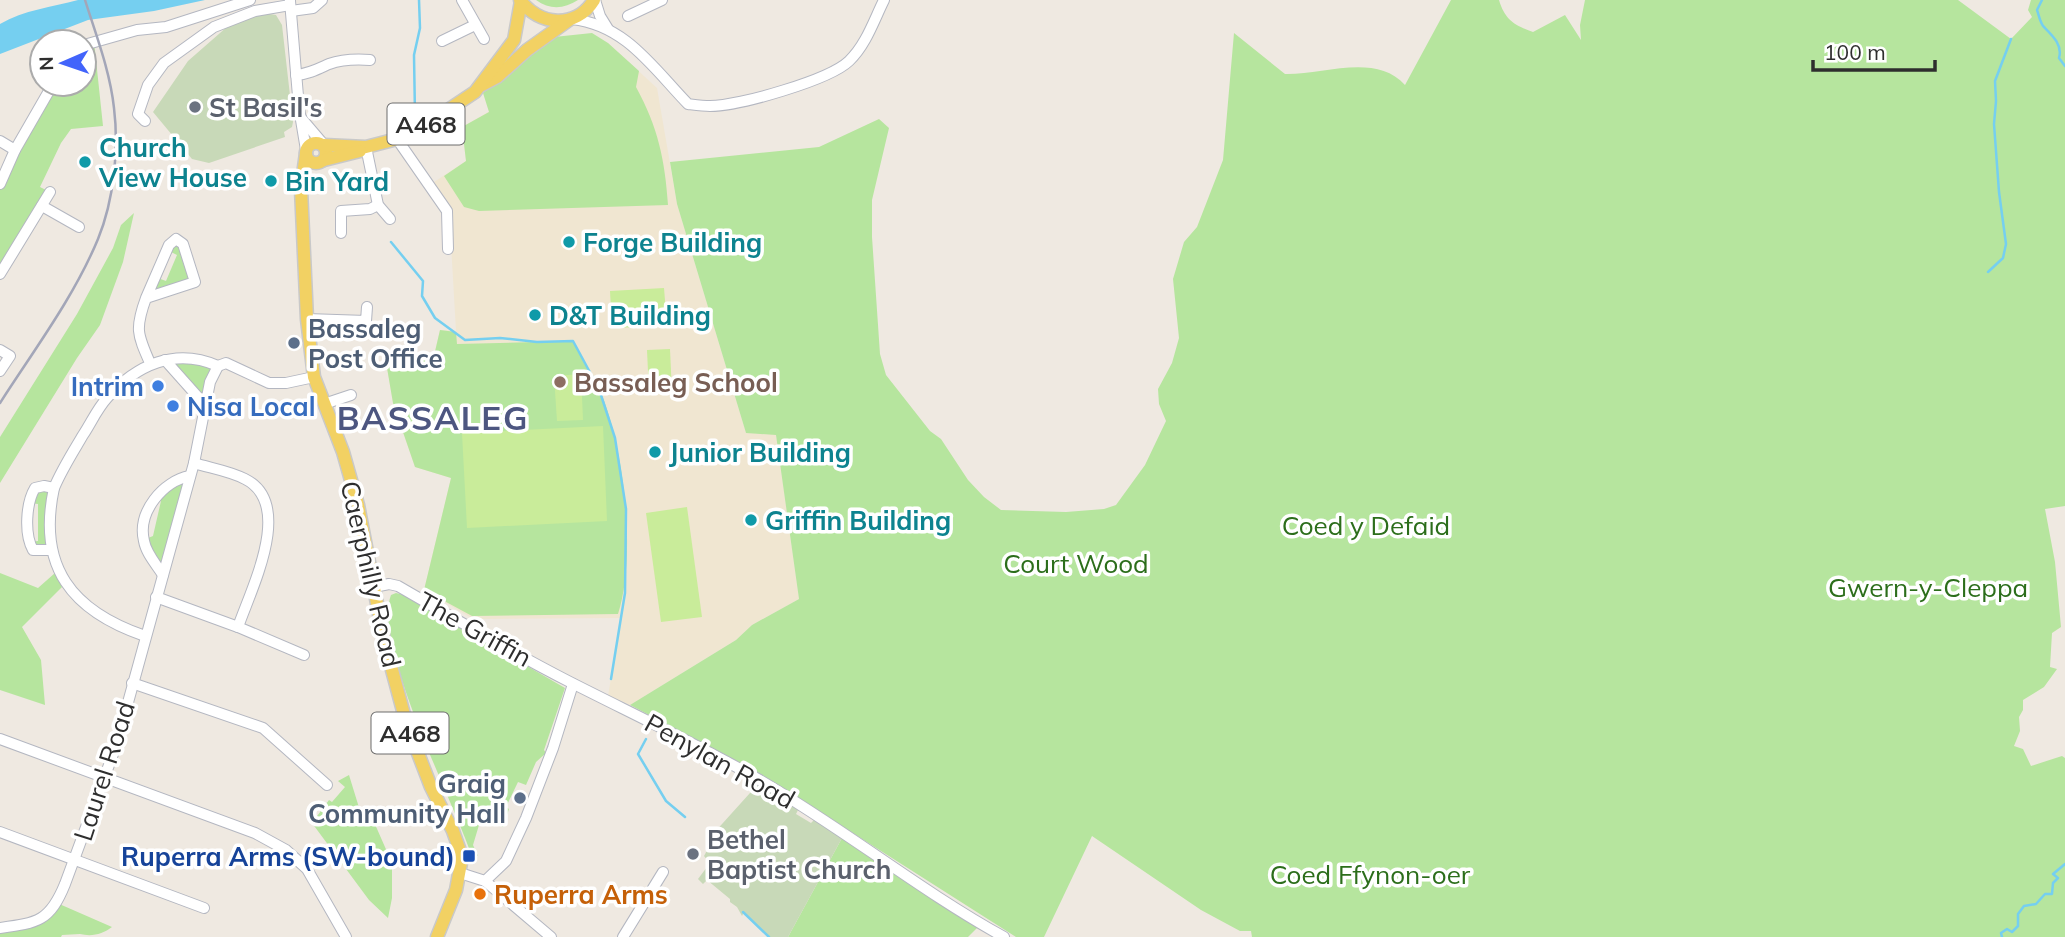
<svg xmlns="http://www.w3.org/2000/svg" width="2065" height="937" viewBox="0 0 2065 937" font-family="Mulish,sans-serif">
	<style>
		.education { fill: #f0e6d1 }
		.green { fill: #b6e59e }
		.cemetery { fill: #c8d9b8 }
		.pitch { fill: #c9ec9a }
		.water { fill: #75cff0 }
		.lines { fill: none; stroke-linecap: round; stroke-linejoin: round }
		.stream { stroke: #75cff0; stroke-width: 2.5 }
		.minor-casing { stroke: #b4b7c1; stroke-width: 12 }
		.major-casing { stroke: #c9c9c9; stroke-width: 15 }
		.minor { stroke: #fff; stroke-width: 10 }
		.major { stroke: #f2d163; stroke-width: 12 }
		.rail { stroke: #a3a6b8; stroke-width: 2.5 }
		.worship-dot { fill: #6b7280; stroke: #fff; stroke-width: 2.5 }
		.culture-dot { fill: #0f9aa8; stroke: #fff; stroke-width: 2.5 }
		.service-dot { fill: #5c6f8a; stroke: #fff; stroke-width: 2.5 }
		.education-dot { fill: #8d6e63; stroke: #fff; stroke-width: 2.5 }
		.shop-dot { fill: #3f7fe0; stroke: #fff; stroke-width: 2.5 }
		.transit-dot { fill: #1a4fb4; stroke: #fff; stroke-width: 2.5 }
		.food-dot { fill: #e8710a; stroke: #fff; stroke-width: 2.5 }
		.labels { text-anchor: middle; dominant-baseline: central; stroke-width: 7; stroke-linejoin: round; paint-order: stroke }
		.shield { fill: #fff; stroke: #6d6d6d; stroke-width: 2 }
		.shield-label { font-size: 24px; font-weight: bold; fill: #2e2e2e }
		.worship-label { font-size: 26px; font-weight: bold; fill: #5b616d; stroke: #fff; text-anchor: start }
		.culture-label { font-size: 26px; font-weight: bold; fill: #0d838f; stroke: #fff; text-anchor: start }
		.service-label { font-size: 26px; font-weight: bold; fill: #4e5e75; stroke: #fff; text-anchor: start }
		.education-label { font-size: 26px; font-weight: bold; fill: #785e54; stroke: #fff; text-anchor: start }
		.shop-label { font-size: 26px; font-weight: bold; fill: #366cbe; stroke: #fff; text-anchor: end }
		.park-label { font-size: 26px; fill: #2c6e1b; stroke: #fff }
		.street-label { font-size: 26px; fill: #2e2e2e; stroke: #fff }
		.transit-label { font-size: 26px; font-weight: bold; fill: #164399; stroke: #fff; text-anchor: end }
		.food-label { font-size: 26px; font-weight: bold; fill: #c56008; stroke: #fff; text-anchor: start }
		.district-label { font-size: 33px; font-weight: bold; letter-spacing: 2px; fill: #4d5680; stroke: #fff }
	</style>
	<rect width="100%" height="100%" fill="#efe9e1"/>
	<polygon class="education" points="608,43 657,88 677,204 746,433 776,434 799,599 752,625 736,640 630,705 608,696 621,618 473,619 424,590 451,478 415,467 393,403 386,362 387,359 392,356 433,360 440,330 456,331 449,209 431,184 466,161 462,127"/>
	<g class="green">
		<path d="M536,0H578C564,9 550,10 536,0Z"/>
		<path d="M1451,0H1499C1505,20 1514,25 1533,32L1565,15L1581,40L1580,25L1585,0H1958L2011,39L2032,17L2028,10L2031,0H2065V506L2045,509L2055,562L2061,627L2052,633L2050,667L2057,669L2044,687L2023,700V710L2019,717L2020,731L2014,746L2023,749L2031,766L2062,756L2065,758V937H1252L1251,931H1240L1201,910L1092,836L1044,937H1016L752,769L630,705L736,640L752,625L799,599L776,435L746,433L677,204L670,162L819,147L879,119L889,128L872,200V237L880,354L886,375L930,431L941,439L968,480L984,497L1001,510L1066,512L1104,509L1116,505L1145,465L1166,421L1159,404L1158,389L1172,363L1179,338L1173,279L1184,242L1197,227L1223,160L1234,33L1285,74C1322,75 1376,52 1405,85Z"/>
		<path d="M592,33L608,43L639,71L636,87C658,127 665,160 668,205L479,211L464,207L444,176L466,161L462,127L489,112L483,93L521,61L554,37Z"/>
		<polygon points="94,41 103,126 71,129 61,143 40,187 50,192 0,274 0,184 53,84 84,84 84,45"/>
		<polygon points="134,213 123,262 100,325 77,358 0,483 0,437 77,314 113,248 121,225"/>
		<polygon points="176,239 195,282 146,298 155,277 166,281 177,255 167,250"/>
		<path d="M440,330L456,332L457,344L573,341C581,356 591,372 599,388C624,445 637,555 618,614L472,616L424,590L451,478L415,467L393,403L386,362L387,359L392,356L433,360Z"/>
		<polygon points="165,360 218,366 206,406"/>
		<polygon points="190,476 163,575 143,540 153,536 161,501 152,502"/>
		<polygon points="35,488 54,488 52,550 42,552 28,542 38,541 38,504 29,503"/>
		<polygon points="0,573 38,588 55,573 62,587 22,627 41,660 45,705 0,690"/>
		<path d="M396,593L404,595L565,688L544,750L546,753L536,762L526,785L518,782L506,807L509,809L503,827L497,824L491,814L479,825L473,845L478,856L470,851C452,799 372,642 391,595Z"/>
		<polygon points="349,775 361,814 367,821 374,822 392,863 392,898 388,918 369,900 312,823 329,800 332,802 345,787 338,781"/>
		<polygon points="842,838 978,927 968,937 788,937"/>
		<path d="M57,903L112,927C103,934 92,937 80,934L62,935L61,937H0V928L25,925Z"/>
	</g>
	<g class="cemetery">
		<polygon points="263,13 276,15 282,25 293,122 292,127 284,132 285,137 209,163 192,159 153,112 188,61 228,26"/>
		<polygon points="759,783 799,808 796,814 811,823 815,819 842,838 788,937 769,937 744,912 742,916 737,907 730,902 730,899 707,880 703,884 698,879 710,863 704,856 711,843 713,834"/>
	</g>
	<g class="pitch">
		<polygon points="664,288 667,326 612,328 610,291"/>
		<polygon points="670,349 672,393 649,393 647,350"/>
		<polygon points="581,374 583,420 557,421 554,376"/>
		<polygon points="603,426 607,521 467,528 462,433"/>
		<polygon points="687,507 702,617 661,622 646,513"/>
	</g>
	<path class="water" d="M78,0H205L154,11L88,20L0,54V24C24,10 52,7 78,0Z"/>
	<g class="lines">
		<g class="stream">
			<path d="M2042,0L2037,10C2039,15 2040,23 2044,27C2052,35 2063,45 2059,58L2065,66"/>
			<polyline points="415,116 414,55 420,28 419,0"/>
			<polyline points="391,242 423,281 422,296 435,318 465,340 500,338 537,342 573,341 599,389 615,438 626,509 625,593 611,679"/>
			<polyline points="1988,272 2003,258 2006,244 1999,192 1994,124 1996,101 1995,81 2011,39"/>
			<polyline points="646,739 638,754 666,801 685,817"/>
			<polyline points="743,912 769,937"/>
			<polyline points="2002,937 2001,933 2007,929 2012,932 2018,926 2018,914 2024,906 2036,904 2045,894 2052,894 2053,883 2058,878 2053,874 2065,864"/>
		</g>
		<defs>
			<g id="minor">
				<polyline points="462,0 484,39"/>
				<polyline points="595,0 600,16 608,29"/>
				<polyline points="290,1 299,108 306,150"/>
				<polyline points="291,11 313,8 322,0"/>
				<polyline points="628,16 662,0"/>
				<path d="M572,19C626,25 653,68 688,104C696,105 703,106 710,106C739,106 829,80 849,61C866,45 874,20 884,0"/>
				<polyline points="442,41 475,25"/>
				<polyline points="84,45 137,30 166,27 250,0"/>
				<path d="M296,75C309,74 318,69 329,64C343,59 356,59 370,60"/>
				<polyline points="301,118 324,145"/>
				<polyline points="145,121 138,114 148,85 164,63 214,27 255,11 290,5"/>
				<polyline points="397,139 447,211 448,249"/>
				<polyline points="0,141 15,150"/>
				<polyline points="366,147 378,205 390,219"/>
				<polyline points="0,184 15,150 53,84"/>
				<polyline points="42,206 79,227"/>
				<polyline points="341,233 341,211 370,209 378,205"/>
				<polyline points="0,274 50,192"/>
				<path d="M146,298L169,245L176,239L183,244L195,282L146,298C135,328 137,334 150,363"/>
				<polyline points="307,319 366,321 367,307"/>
				<polyline points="0,350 10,356 0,371"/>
				<polyline points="165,360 206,406"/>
				<polyline points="218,366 226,363 269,383 286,383 314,377"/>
				<polyline points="324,404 351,395"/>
				<path d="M194,463C210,468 230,471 245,479C295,504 251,589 238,627"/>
				<path d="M52,550H33C24,534 26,503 35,488L44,486L54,488"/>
				<path d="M163,575C156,564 146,553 144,541C137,512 163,481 190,476"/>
				<path d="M374,587L389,584L398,586C455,619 511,652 570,682C633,714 697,744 758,779C843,828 919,890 1004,937"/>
				<polyline points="156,597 238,627 304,655"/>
				<path d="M145,636C72,611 37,567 54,488C62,469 73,452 83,435C91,423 97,409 107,398C136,365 175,347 218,366"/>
				<polyline points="132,683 263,728 327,785"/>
				<polyline points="0,739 255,833 286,850 307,869 346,937"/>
				<polyline points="0,832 204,908"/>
				<polyline points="460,873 485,881 551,937"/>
				<polyline points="485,881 506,861 526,818 553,748 573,684"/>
				<path d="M0,928C38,923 50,921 65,884L116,746L194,463L210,382L218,366"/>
				<polyline points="623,937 663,872"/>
			</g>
			<g id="major">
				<path d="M520,0C539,26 576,29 594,0"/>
				<polyline points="482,85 497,77 527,50 569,20"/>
				<circle cx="316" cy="153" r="10"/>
				<polyline points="324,145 366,147 397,139 439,116 475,92 514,40 521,1"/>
				<polyline points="306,153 301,189 307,319 314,377 343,452 358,505 384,640 406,722 431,787 453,831 460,851 461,863 456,890 437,937"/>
				<polyline points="324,160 360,151"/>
			</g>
		</defs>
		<use href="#minor" class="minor-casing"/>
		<use href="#major" class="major-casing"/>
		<use href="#minor" class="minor"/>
		<use href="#major" class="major"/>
		<path class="rail" d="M0,403C34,350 74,297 98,239C114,200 119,149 114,108C110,71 96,35 85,0"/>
	</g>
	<g class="worship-dot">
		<circle cx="195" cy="107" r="7"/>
		<circle cx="693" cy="854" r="7"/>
	</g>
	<g class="culture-dot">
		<circle cx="85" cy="162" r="7"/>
		<circle cx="271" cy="181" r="7"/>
		<circle cx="569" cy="242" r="7"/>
		<circle cx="535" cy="315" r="7"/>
		<circle cx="655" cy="452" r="7"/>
		<circle cx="751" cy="520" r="7"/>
	</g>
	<g class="service-dot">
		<circle cx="294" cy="343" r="7"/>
		<circle cx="520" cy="798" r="7"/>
	</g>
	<circle class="education-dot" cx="560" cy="382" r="7"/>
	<g class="shop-dot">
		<circle cx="158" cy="386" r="7"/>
		<circle cx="173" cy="406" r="7"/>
	</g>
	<rect class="transit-dot" x="462" y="849" width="14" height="14" rx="3.5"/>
	<circle class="food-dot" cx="480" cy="894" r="7"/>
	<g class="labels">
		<g class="shield">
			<rect x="387.5" y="103.5" width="77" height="41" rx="5"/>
			<rect x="371.5" y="712.5" width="77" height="41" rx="5"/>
		</g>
		<g class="shield-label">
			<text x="426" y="124">A468</text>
			<text x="410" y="733">A468</text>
		</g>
		<g class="worship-label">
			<text x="209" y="107">St Basil's</text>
			<text x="707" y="839">Bethel<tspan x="707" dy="30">Baptist Church</tspan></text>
		</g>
		<g class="culture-label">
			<text x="99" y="147">Church<tspan x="99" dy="30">View House</tspan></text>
			<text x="285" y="181">Bin Yard</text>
			<text x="583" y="242">Forge Building</text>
			<text x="549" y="315">D&amp;T Building</text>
			<text x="669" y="452">Junior Building</text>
			<text x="765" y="520">Griffin Building</text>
		</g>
		<g class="service-label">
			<text x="308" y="328">Bassaleg<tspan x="308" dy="30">Post Office</tspan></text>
			<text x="506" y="783" text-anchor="end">Graig<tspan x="506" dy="30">Community Hall</tspan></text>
		</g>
		<g class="education-label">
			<text x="574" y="382">Bassaleg School</text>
		</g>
		<g class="shop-label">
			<text x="144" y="386">Intrim</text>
			<text x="187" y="406" text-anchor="start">Nisa Local</text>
		</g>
		<g class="park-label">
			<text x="1366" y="525">Coed y Defaid</text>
			<text x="1076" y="563">Court Wood</text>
			<text x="1928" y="587">Gwern-y-Cleppa</text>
			<text x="1370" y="874">Coed Ffynon-oer</text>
		</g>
		<g class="street-label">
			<text transform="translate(371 574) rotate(77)">Caerphilly Road</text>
			<text transform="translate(475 629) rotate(29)">The Griffin</text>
			<text transform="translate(720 761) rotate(29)">Penylan Road</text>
			<text transform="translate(104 771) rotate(-72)">Laurel Road</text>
		</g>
		<g class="transit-label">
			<text x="455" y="856">Ruperra Arms (SW-bound)</text>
		</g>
		<g class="food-label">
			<text x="494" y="894">Ruperra Arms</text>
		</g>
		<g class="district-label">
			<text x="433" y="417">BASSALEG</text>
		</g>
	</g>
	<g transform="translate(63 63) rotate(268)"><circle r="33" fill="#ffffff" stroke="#ababab" stroke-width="2"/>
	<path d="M0-5L12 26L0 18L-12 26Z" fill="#4264fb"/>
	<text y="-10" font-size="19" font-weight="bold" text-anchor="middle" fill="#2e2e2e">N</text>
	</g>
	<path d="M1813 60v10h122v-10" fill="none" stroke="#2e2e2e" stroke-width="3.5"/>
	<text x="1824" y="60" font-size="21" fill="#2e2e2e" stroke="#ffffff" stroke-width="5" paint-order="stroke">100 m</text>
</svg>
